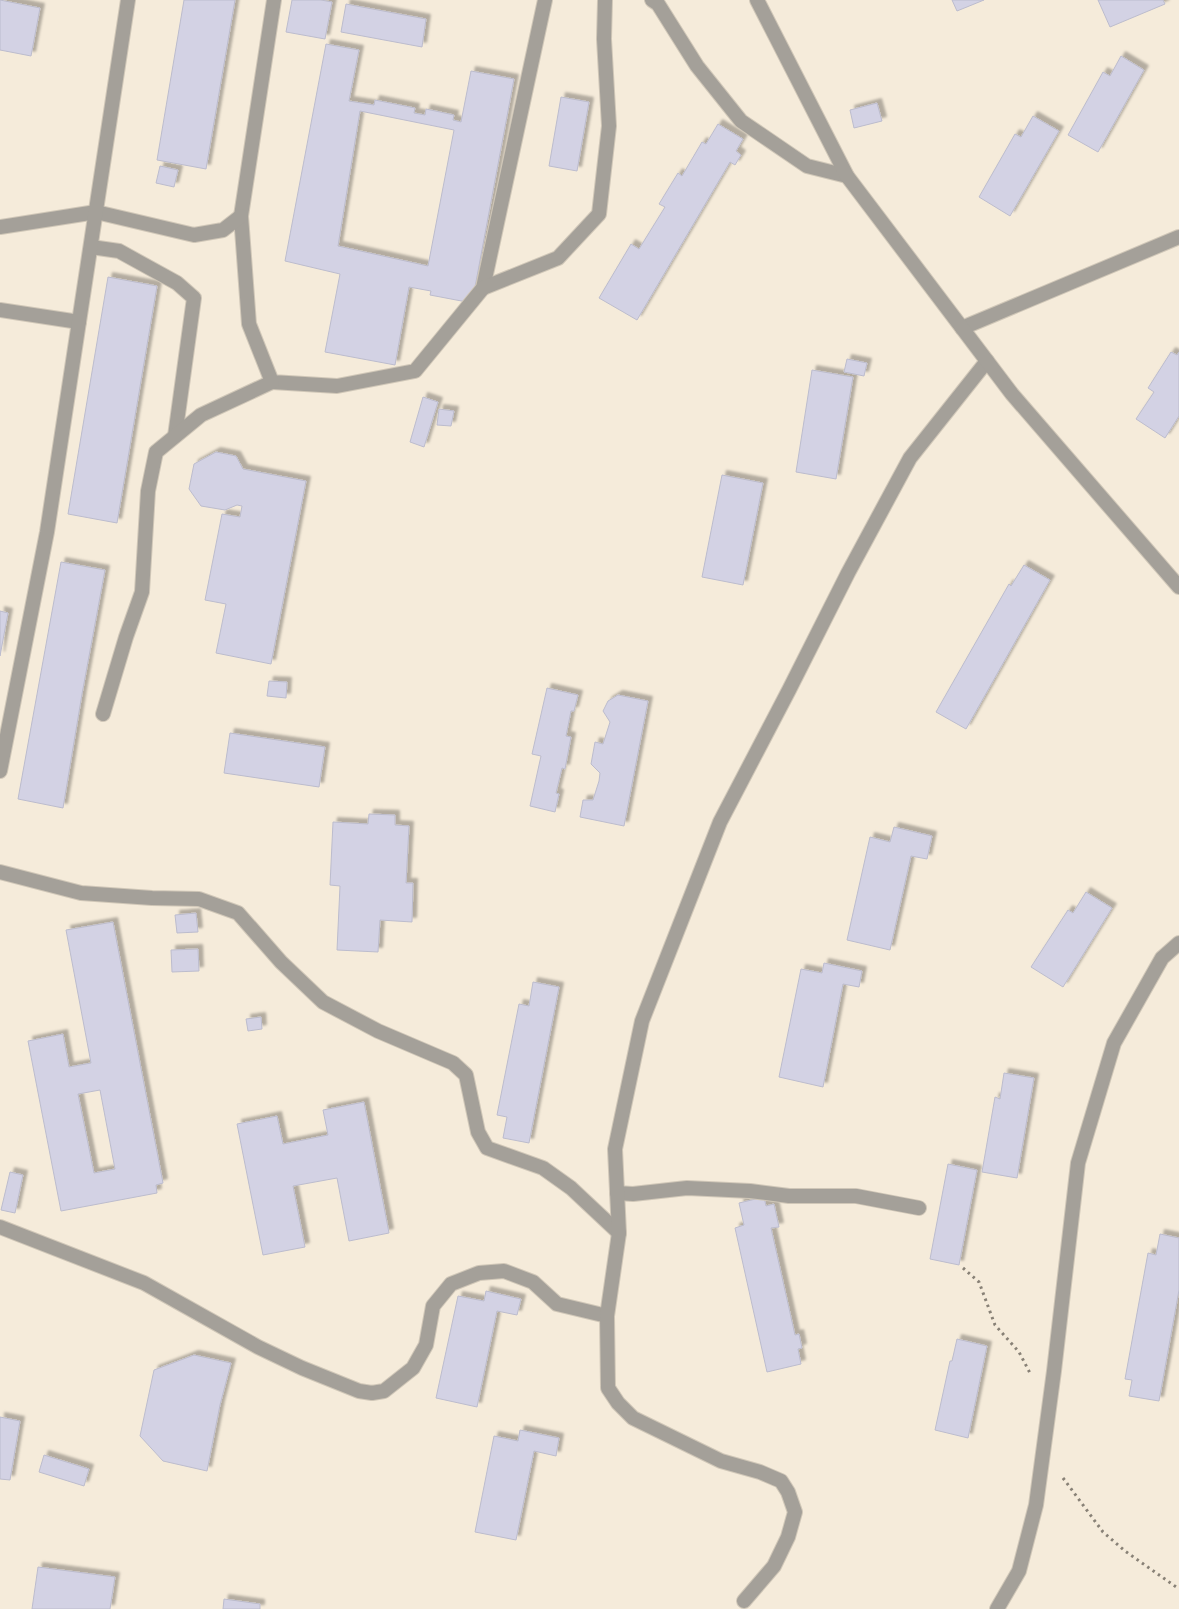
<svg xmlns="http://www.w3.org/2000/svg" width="1179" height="1609" viewBox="0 0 1179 1609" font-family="'Public Sans',sans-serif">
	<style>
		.building { fill: #d3d2e4; stroke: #bcbccd; fill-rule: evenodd; filter: url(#shadow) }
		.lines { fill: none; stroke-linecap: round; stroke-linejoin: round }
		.minor-casing { stroke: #d0c7b8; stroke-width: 16 }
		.tertiary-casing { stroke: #d0c7b8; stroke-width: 16 }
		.path { stroke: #888176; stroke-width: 3; stroke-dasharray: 2.5 4; stroke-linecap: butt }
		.minor { stroke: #a4a099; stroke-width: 14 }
		.tertiary { stroke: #a4a099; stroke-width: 14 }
	</style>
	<defs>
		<filter id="shadow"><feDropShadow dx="4.5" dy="-4.5" stdDeviation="1" flood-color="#0004"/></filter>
	</defs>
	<rect width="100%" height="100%" fill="#f5ebda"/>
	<g class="building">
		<polygon points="0,0 40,8 31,56 0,50"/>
		<polygon points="184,0 235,0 206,169 157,160"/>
		<polygon points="292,0 321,0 332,2 325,39 286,32"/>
		<polygon points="952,0 984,0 957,11"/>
		<polygon points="1098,0 1163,0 1165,4 1110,27"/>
		<polygon points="346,4 426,19 422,47 341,32"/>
		<path d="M326,44L359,50L349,101L374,105L375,100L415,108L414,113L425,115L426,109L454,115L453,120L461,122L471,71L514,79L472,303L430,295L431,291L409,287L395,365L325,352L340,274L285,261ZM360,111L454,130L428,266L338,246Z"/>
		<polygon points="1121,56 1144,70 1098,152 1068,135 1103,72 1110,76"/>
		<polygon points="561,97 589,102 577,171 549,166"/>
		<polygon points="877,103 882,121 854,128 850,110"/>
		<polygon points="1033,116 1059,131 1010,216 979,197 1015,134 1021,137"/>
		<polygon points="718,124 743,139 736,151 741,155 735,165 730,162 637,320 599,298 631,244 639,249 665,207 659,204 678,173 682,176 702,142 706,144"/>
		<polygon points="160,166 178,170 174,187 156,183"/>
		<polygon points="108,277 157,286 117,523 68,514"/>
		<polygon points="1171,352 1177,355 1179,352 1179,416 1165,438 1136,419 1154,392 1148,388"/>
		<polygon points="847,359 867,363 864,376 844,372"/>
		<polygon points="812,370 853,377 836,479 796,472"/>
		<polygon points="423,397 438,402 424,447 410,442"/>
		<polygon points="439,409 454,411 451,426 437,425"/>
		<polygon points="216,452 236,456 243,469 306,481 271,664 216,653 226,604 205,600 222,514 240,517 242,506 237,505 225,510 201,506 189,489 194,464"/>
		<polygon points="722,475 763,483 743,585 702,577"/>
		<polygon points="61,562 105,570 82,694 63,808 18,799"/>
		<polygon points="1024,565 1050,580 966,729 936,712 1009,584 1011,586"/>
		<polygon points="0,611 8,613 0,656"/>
		<polygon points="269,681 287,682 286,698 267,696"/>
		<polygon points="547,688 578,695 574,711 571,711 566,736 571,737 565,769 562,768 556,793 559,794 555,812 530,806 541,756 532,754"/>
		<polygon points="618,695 648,701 624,826 580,817 583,800 593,800 599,781 600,773 591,764 595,742 603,744 610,722 603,711 608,701"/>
		<polygon points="230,733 325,747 319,787 224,773"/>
		<polygon points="369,814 395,815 395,825 409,826 406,883 413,883 412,922 380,920 378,952 337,950 340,886 330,885 333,822 368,824"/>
		<polygon points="894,827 932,836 927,859 911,856 890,950 847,940 870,837 890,842"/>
		<polygon points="1086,892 1112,908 1063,987 1031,967 1068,910 1073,913"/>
		<polygon points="196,913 198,932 177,933 175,915"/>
		<path d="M113,922L163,1183L156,1185L157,1193L61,1211L28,1041L63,1034L69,1067L91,1063L66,930ZM100,1090L115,1169L94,1173L78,1094Z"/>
		<polygon points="198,949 199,971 172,972 171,950"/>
		<polygon points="824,963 862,971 859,987 843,984 823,1087 779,1077 801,969 822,973"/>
		<polygon points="533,982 559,987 529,1143 503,1138 507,1117 497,1115 519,1004 529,1006"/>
		<polygon points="261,1017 262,1029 248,1031 246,1019"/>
		<polygon points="1004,1073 1034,1078 1017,1178 982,1172 995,1097 1000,1099"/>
		<polygon points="364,1102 389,1233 349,1241 337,1178 293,1186 305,1247 263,1255 237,1124 277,1116 283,1144 328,1135 323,1110"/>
		<polygon points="948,1164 977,1170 959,1265 930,1259"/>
		<polygon points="10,1172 23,1175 15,1213 1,1210"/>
		<polygon points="764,1197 766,1206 774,1204 779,1227 771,1228 795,1335 799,1334 802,1348 798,1349 801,1364 767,1372 735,1228 744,1225 739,1203"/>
		<polygon points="1160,1234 1179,1238 1179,1290 1159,1401 1129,1396 1132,1380 1125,1379 1148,1253 1156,1255"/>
		<polygon points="486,1291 521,1299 517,1315 497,1311 477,1407 436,1398 458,1296 484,1301"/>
		<polygon points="957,1339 987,1346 968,1438 935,1430 950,1361 952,1361"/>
		<polygon points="194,1355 231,1363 220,1405 207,1471 163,1461 140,1436 154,1370"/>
		<polygon points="0,1417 20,1421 10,1480 0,1479"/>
		<polygon points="520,1430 559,1438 556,1456 534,1451 516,1540 475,1532 494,1436 518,1441"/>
		<polygon points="44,1455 89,1469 84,1486 39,1472"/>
		<polygon points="38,1567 115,1577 110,1609 32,1609"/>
		<polygon points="224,1599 260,1604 260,1609 223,1609"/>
	</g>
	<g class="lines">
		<defs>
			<g id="minor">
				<polyline points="274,0 241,216 249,324 272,382 337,386 415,371 483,288 545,0"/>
				<polyline points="652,0 658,4 697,66 741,121 807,166 847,176"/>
				<polyline points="0,227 96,212 194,235 223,230 241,216"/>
				<polyline points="91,247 119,251 177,283 194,298 175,436"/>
				<polyline points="483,288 558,258 599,214 609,126 604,39 605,0"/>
				<polyline points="0,310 79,322"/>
				<polyline points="962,328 1179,237"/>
				<polyline points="103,714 126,637 142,592 148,491 156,452 201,415 272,382"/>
				<polyline points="0,771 47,532 128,0"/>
				<polyline points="0,872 81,893 152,898 199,899 238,913 281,962 323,1002 378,1031 453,1063 466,1075 478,1132 487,1148 543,1168 571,1188 619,1233"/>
				<polyline points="617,1193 633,1194 687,1188 750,1191 789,1196 856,1196 919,1208"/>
				<polyline points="0,1227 144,1283 258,1347 302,1368 359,1391 372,1393 384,1391 413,1368 426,1345 433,1306 451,1284 479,1273 504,1271 533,1282 557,1304 607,1316"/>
				<polyline points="744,1601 774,1566 788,1537 795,1512 788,1492 781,1481 760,1472 721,1461 633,1418 618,1403 608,1388 607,1316 619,1233 615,1149 642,1021 720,822 789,690 848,573 910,458 987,361"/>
				<polyline points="997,1609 1019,1571 1036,1505 1054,1371 1078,1163 1114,1043 1162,958 1179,943"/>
			</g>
			<polyline id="tertiary" points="757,0 847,176 1012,394 1179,587"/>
		</defs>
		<use href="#minor" class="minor-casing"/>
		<use href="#tertiary" class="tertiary-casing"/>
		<g class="path">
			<polyline points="963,1268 979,1282 995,1325 1019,1352 1031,1375"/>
			<polyline points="1063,1478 1103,1532 1125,1551 1179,1589"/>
		</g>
		<use href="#minor" class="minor"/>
		<use href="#tertiary" class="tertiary"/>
	</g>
</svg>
